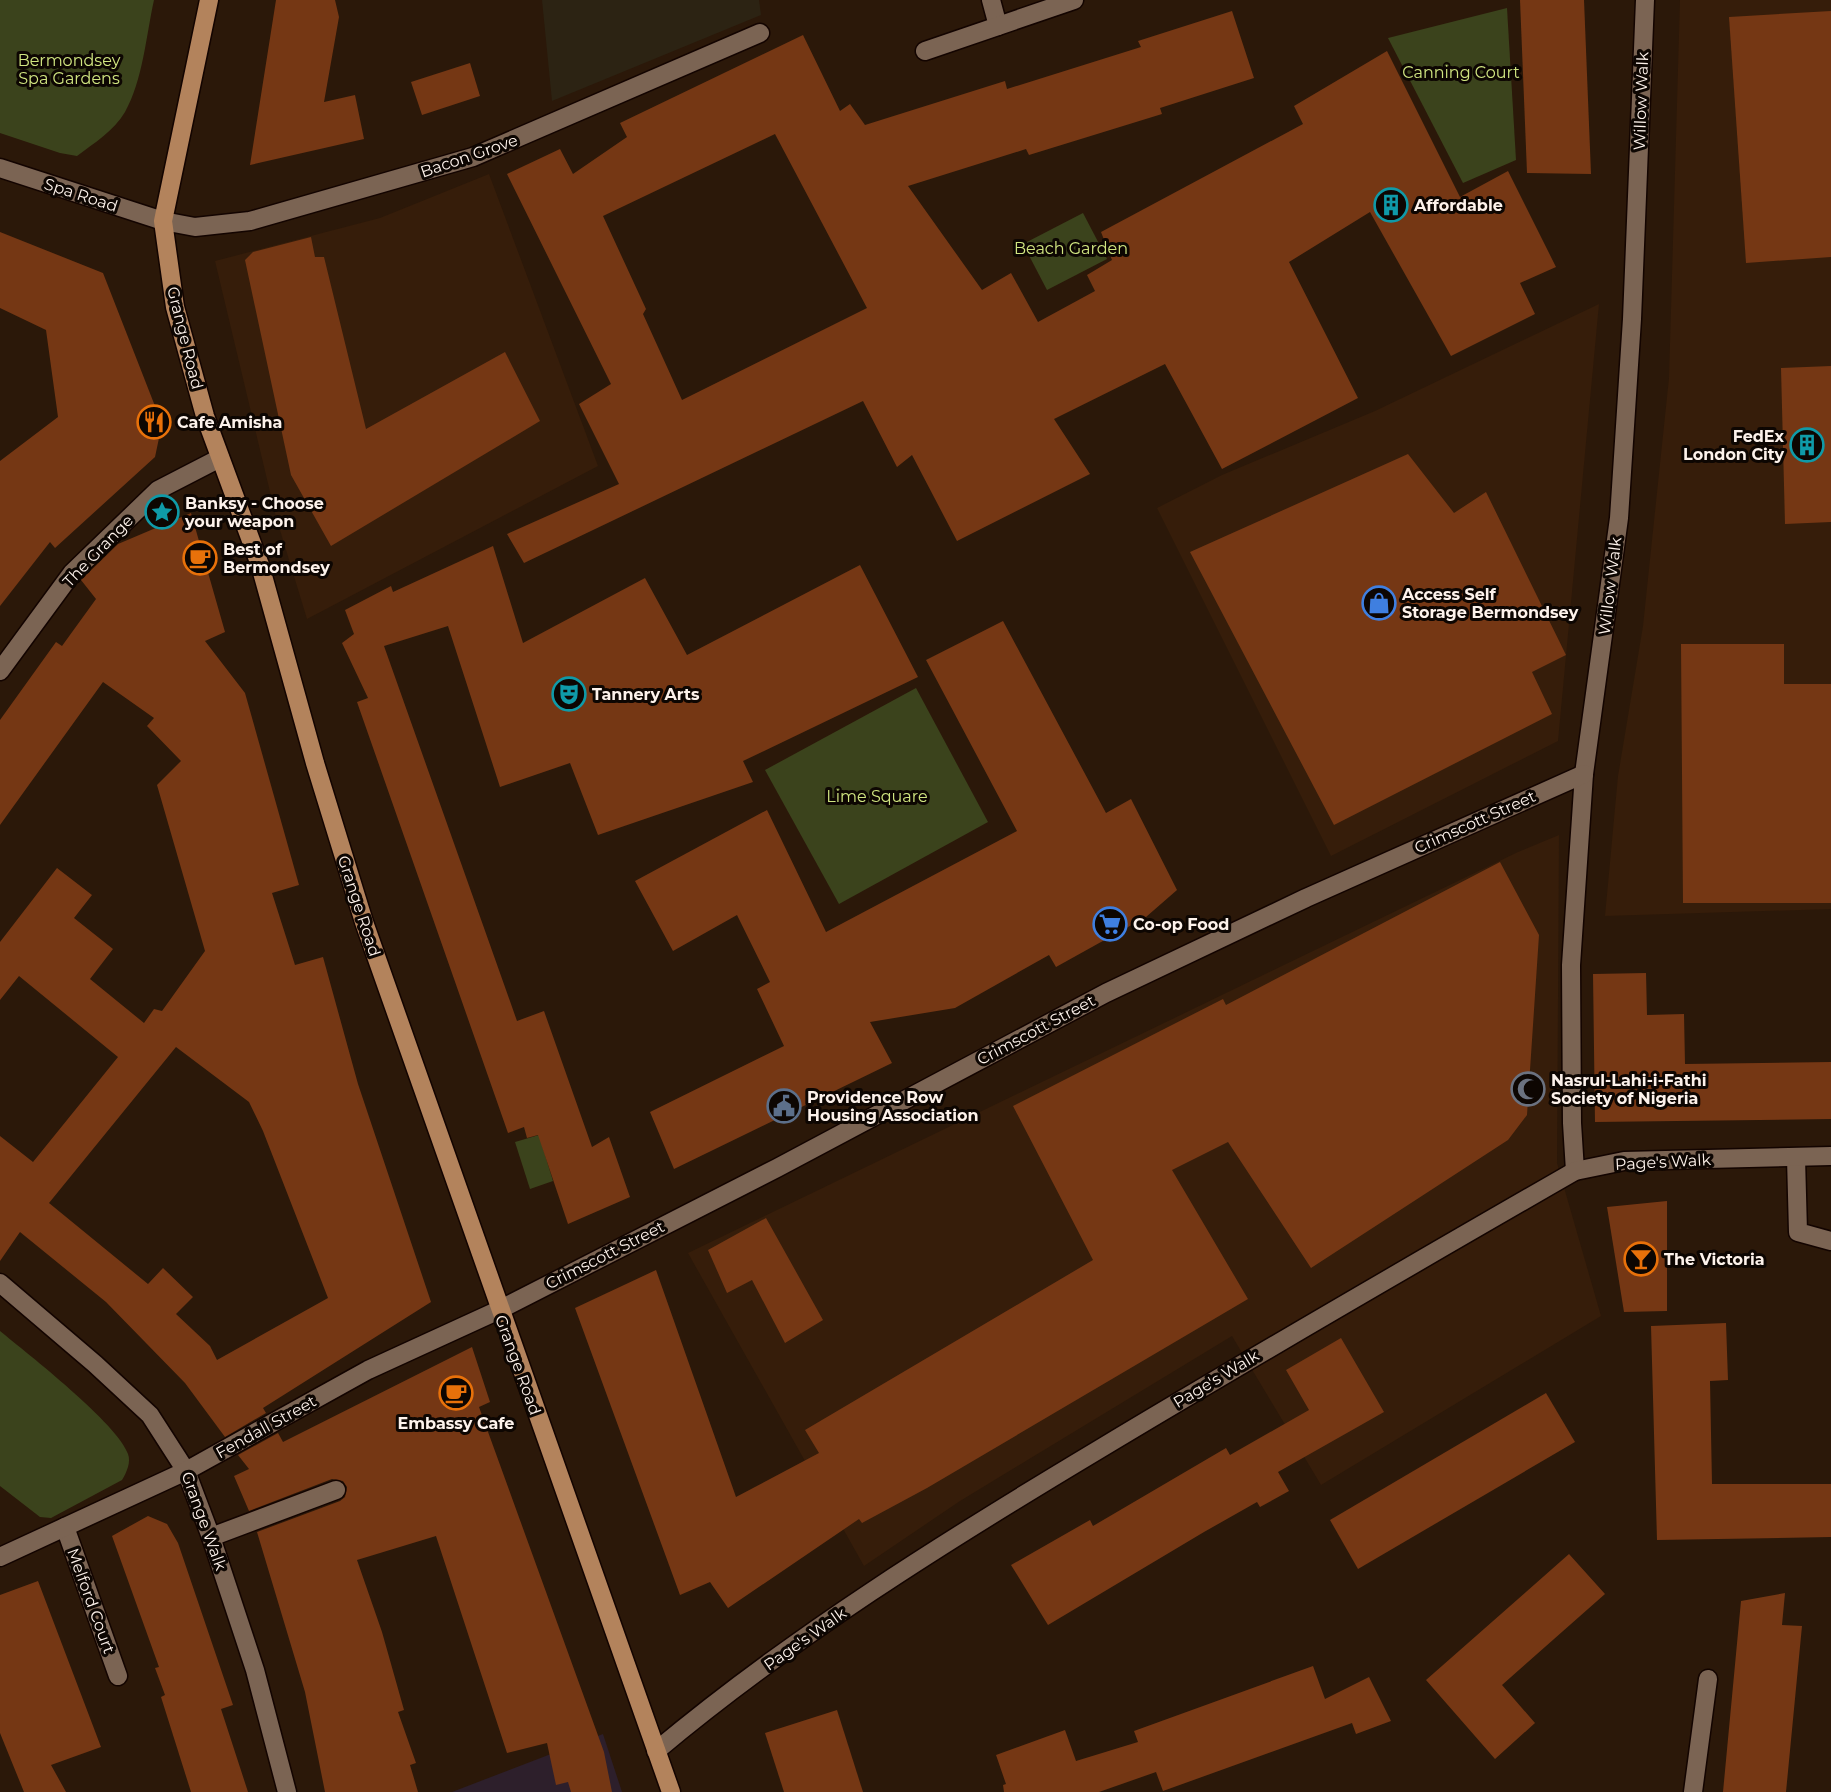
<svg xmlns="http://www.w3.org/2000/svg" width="1831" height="1792" viewBox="0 0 1831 1792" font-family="Montserrat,sans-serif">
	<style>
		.commercial { fill: #2d1f2b }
		.built { fill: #361d0a }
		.education { fill: #2c2313 }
		.green { fill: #3b431c }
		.building { fill: #753714; fill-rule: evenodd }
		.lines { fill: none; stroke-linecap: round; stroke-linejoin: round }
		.minor-casing { stroke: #130400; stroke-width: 21 }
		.major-casing { stroke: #130400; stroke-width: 21 }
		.minor { stroke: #7b6453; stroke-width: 18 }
		.major { stroke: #b3835c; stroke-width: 18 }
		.labels { text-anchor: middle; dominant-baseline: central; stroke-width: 6; stroke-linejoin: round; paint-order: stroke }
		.park-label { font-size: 16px; fill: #d1e681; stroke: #0d0602 }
		.street-label { font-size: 16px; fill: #fdf2eb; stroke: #0d0602 }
		.poi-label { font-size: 16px; font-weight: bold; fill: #fdf2eb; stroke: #0d0602; text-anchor: start }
	</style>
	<rect width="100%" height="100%" fill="#2b1809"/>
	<polygon class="commercial" points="603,1734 622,1792 452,1792"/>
	<g class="built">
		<polygon points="1680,0 1831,0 1831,909 1605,916 1618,776 1643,626 1669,378"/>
		<polygon points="489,174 598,466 307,619 276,517 215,261 380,218"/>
		<polygon points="1599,304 1558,741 1331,856 1157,508 1222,475 1375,411"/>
		<polygon points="1559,835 1557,1163 1601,1316 1321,1485 1232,1336 960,1501 864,1566 688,1253 1518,852"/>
	</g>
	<polygon class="education" points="542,0 759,0 761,15 552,101"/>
	<g class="green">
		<path d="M0,0H154C146,36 143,80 125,112C114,131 94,143 77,156L60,153L0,133Z"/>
		<polygon points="1507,8 1516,160 1463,183 1388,38"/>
		<polygon points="1083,213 1107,259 1047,290 1023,244"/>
		<polygon points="916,688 988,822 839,904 765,770"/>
		<polygon points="539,1135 553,1181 530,1189 515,1142"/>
		<path d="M0,1331C28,1354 118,1424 128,1454C131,1462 127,1472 122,1480L51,1518L40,1517L0,1486Z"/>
	</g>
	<g class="building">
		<polygon points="276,0 335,0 339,17 324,102 355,95 364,139 250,165"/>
		<polygon points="1520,0 1584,0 1591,174 1527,173"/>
		<path d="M1232,11L1254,78L1160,108L1162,114L1029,155L1026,149L908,186L982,290L1011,273L1038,322L1095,291L1087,275L1112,260L1101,232L1303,124L1294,106L1387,51L1460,197L1508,171L1556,267L1520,283L1535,314L1451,356L1370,212L1289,262L1358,398L1222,469L1165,364L1054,419L1090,474L957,541L912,455L897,467L863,401L524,563L507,534L619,484L579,404L611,384L507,174L560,149L573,174L627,137L620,123L803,35L840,111L850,104L865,125L1005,81L1007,89L1141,47L1138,41ZM775,134L867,308L682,400L643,314L646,309L603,216Z"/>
		<polygon points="1831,11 1831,257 1746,263 1729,17"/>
		<polygon points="470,63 480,96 422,115 411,82"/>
		<polygon points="0,232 103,273 162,424 155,457 55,548 50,542 0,606 0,461 58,417 46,330 0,308"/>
		<polygon points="311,237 315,257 324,257 366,429 505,352 540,421 331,546 291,475 245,260 253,252"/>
		<polygon points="1831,366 1831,522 1785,524 1781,368"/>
		<polygon points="1408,454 1454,513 1486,492 1566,655 1532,672 1552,714 1334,825 1190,552"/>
		<path d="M191,513L225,632L205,641L245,693L299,885L272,893L295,965L323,957L358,1084L431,1302L263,1408L266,1413L225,1437L185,1383L106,1302L20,1232L0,1261V1136L33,1162L118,1057L19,976L0,1000V942L57,868L92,895L74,918L113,949L90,979L144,1023L154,1009L162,1011L205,951L157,785L181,761L147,726L154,718L103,682L0,825V720L56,642L62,646L96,599L81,580L118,544ZM176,1047L249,1102L263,1131L328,1298L217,1360L210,1346L176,1314L193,1297L163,1268L148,1284L49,1203Z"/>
		<polygon points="493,546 523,643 645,578 687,655 860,565 918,677 743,761 753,782 598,835 570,763 500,787 448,626 384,646 517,1021 544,1011 592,1147 609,1137 630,1197 568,1224 538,1135 527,1138 524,1127 508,1133 357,702 368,698 342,643 354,634 345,610 391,586 393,592"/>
		<polygon points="1003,621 1106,813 1131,799 1177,890 1146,917 1056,967 1049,955 955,1008 870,1022 892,1063 674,1169 650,1112 784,1046 757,989 770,982 737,915 673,951 635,881 767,810 826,932 1017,831 926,660"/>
		<polygon points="1681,644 1784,644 1784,684 1831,684 1831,903 1683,903"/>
		<polygon points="1500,862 1539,935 1527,1115 1508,1140 1311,1268 1228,1142 1172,1170 1248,1299 927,1488 862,1523 859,1519 728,1608 710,1582 680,1595 575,1308 656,1270 736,1497 819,1453 805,1430 1093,1260 1013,1106 1223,999 1226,1005"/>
		<polygon points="1646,973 1647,1015 1684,1014 1685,1064 1831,1062 1831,1119 1595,1122 1593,974"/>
		<polygon points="1667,1201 1667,1311 1624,1312 1607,1207"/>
		<polygon points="766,1218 823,1320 785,1343 752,1280 727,1293 708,1250"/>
		<polygon points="1726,1323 1728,1380 1710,1381 1712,1484 1831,1484 1831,1537 1657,1540 1651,1326"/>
		<polygon points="1341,1338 1384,1412 1278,1472 1289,1491 1260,1507 1257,1502 1204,1532 1048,1625 1011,1565 1090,1520 1093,1526 1226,1448 1230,1455 1309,1410 1286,1370"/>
		<polygon points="472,1347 490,1402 479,1407 604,1752 612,1792 571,1792 568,1782 556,1785 547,1743 507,1753 436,1536 357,1560 382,1632 404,1710 398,1712 416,1763 410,1765 418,1792 325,1792 305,1692 257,1532 340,1501 345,1497 347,1487 343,1481 332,1479 249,1511 234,1476 249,1469 238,1455 278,1433 283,1442"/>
		<polygon points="1546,1393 1575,1442 1358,1569 1330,1520"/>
		<polygon points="148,1516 167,1524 178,1543 233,1705 221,1709 248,1792 191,1792 161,1697 165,1695 155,1668 159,1667 112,1536"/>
		<polygon points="1569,1554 1605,1594 1502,1685 1535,1723 1495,1759 1426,1680"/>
		<polygon points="38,1581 101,1747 51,1765 66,1792 24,1792 0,1733 0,1595"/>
		<polygon points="1785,1593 1782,1625 1802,1626 1786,1792 1723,1792 1741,1601"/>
		<polygon points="1313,1666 1325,1699 1369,1677 1391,1721 1356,1734 1352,1723 1163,1791 1156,1772 1099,1792 1004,1792 1003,1785 1006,1784 996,1755 1065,1730 1076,1761 1138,1742 1134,1731"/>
		<polygon points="837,1710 863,1792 784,1792 765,1733"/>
	</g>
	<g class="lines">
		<defs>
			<g id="minor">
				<polyline points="991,0 998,26"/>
				<polyline points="925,51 1074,0"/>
				<polyline points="0,168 163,221 195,227 250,221 473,157 760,33"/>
				<polyline points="0,671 72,573 158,490 220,458"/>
				<polyline points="1796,1158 1798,1232 1831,1241"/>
				<polyline points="1575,1171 1572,1123 1571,965 1584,774 1619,518 1632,319 1645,0"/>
				<polyline points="0,1283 95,1364 150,1415 186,1471 211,1537 255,1670 287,1792"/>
				<polyline points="65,1527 118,1676"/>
				<polyline points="211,1537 336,1490"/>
				<polyline points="0,1557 186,1471 368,1370 499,1310 777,1168 1106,993 1306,898 1584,774"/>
				<path d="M656,1751C792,1637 946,1541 1098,1450C1256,1355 1415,1263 1575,1171L1624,1161L1831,1156"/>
				<polyline points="1693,1792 1708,1679"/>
			</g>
			<polyline id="major" points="209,0 163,221 175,307 205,416 260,565 315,763 364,922 671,1792"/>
		</defs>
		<use href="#minor" class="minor-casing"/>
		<use href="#major" class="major-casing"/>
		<use href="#minor" class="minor"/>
		<use href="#major" class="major"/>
	</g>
	<defs>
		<symbol id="building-ring" viewBox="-11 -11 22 22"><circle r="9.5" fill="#0d0602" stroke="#0f9aa8" stroke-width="1.5"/><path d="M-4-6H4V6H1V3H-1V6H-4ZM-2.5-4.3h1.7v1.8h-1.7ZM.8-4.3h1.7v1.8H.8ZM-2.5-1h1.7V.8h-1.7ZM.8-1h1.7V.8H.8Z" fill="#0f9aa8"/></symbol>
		<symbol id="restaurant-ring" viewBox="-11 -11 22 22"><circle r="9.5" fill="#0d0602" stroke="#e8710a" stroke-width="1.5"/><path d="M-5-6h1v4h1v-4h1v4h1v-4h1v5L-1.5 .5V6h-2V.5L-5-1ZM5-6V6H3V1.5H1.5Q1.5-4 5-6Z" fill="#e8710a"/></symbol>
		<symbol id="sight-ring" viewBox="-11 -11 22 22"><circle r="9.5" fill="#0d0602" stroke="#0f9aa8" stroke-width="1.5"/><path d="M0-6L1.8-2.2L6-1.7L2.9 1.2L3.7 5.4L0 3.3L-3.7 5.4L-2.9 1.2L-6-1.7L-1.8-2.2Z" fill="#0f9aa8"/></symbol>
		<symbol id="cafe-ring" viewBox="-11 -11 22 22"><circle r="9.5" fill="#0d0602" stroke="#e8710a" stroke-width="1.5"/><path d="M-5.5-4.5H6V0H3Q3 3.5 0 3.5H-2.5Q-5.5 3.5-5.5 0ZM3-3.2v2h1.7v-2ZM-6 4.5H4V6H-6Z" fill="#e8710a"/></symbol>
		<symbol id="shop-ring" viewBox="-11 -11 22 22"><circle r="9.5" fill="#0d0602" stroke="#3f7fe0" stroke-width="1.5"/><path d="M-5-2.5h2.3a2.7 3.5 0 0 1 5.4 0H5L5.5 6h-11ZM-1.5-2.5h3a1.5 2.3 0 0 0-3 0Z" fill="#3f7fe0"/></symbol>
		<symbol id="theatre-ring" viewBox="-11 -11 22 22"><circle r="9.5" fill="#0d0602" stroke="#0f9aa8" stroke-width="1.5"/><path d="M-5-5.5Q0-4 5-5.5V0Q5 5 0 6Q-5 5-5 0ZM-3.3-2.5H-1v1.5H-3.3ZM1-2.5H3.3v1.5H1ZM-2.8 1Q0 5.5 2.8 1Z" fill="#0f9aa8"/></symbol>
		<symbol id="supermarket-ring" viewBox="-11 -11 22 22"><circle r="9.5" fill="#0d0602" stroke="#3f7fe0" stroke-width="1.5"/><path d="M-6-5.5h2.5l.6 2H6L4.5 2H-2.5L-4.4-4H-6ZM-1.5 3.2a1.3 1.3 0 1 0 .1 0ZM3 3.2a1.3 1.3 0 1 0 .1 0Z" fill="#3f7fe0"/></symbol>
		<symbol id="mosque-ring" viewBox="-11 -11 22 22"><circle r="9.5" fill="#0d0602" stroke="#6b7280" stroke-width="1.5"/><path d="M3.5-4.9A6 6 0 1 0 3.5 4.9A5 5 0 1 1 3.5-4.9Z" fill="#6b7280"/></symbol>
		<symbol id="civic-ring" viewBox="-11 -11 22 22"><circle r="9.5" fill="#0d0602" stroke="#5c6f8a" stroke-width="1.5"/><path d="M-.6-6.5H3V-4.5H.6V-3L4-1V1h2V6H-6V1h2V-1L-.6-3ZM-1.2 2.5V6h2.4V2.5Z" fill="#5c6f8a"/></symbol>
		<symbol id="bar-ring" viewBox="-11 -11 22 22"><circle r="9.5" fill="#0d0602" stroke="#e8710a" stroke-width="1.5"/><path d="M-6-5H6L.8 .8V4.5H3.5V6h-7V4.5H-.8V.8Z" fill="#e8710a"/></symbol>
	</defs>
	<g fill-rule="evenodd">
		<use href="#building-ring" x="1372" y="186" width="38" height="38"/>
		<use href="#restaurant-ring" x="135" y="403" width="38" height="38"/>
		<use href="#building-ring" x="1788" y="426" width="38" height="38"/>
		<use href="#sight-ring" x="143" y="493" width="38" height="38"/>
		<use href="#cafe-ring" x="181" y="539" width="38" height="38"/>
		<use href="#shop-ring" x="1360" y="584" width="38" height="38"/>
		<use href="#theatre-ring" x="550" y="675" width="38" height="38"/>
		<use href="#supermarket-ring" x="1091" y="905" width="38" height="38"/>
		<use href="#mosque-ring" x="1509" y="1070" width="38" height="38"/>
		<use href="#civic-ring" x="765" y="1087" width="38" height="38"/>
		<use href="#bar-ring" x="1622" y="1240" width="38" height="38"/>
		<use href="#cafe-ring" x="437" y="1374" width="38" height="38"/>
	</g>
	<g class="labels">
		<g class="park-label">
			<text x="69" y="60">Bermondsey<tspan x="69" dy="18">Spa Gardens</tspan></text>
			<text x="1461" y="72">Canning Court</text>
			<text x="1071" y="248">Beach Garden</text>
			<text x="877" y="796">Lime Square</text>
		</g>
		<g class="street-label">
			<text transform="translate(1641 101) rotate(-88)">Willow Walk</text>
			<text transform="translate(469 156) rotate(-19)">Bacon Grove</text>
			<text transform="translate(81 195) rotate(18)">Spa Road</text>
			<text transform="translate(185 338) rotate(76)">Grange Road</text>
			<text transform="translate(98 551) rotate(-46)">The Grange</text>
			<text transform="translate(1610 586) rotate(-83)">Willow Walk</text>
			<text transform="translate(1475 822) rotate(-24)">Crimscott Street</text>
			<text transform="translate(359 906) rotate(72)">Grange Road</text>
			<text transform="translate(1036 1030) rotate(-28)">Crimscott Street</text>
			<text transform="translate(1663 1162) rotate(-3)">Page's Walk</text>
			<text transform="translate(605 1255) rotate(-27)">Crimscott Street</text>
			<text transform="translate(518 1365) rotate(70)">Grange Road</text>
			<text transform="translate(1216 1379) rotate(-31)">Page's Walk</text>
			<text transform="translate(266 1427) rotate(-29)">Fendall Street</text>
			<text transform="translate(204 1521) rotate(70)">Grange Walk</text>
			<text transform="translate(91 1601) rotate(70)">Melford Court</text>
			<text transform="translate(805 1639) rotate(-35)">Page's Walk</text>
		</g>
		<g class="poi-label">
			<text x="1414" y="205">Affordable</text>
			<text x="177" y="422">Cafe Amisha</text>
			<text x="1784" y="436" text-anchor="end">FedEx<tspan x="1784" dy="18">London City</tspan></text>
			<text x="185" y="503">Banksy - Choose<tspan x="185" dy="18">your weapon</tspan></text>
			<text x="223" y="549">Best of<tspan x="223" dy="18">Bermondsey</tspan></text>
			<text x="1402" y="594">Access Self<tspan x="1402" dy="18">Storage Bermondsey</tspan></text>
			<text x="592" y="694">Tannery Arts</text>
			<text x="1133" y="924">Co-op Food</text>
			<text x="1551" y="1080">Nasrul-Lahi-i-Fathi<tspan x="1551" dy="18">Society of Nigeria</tspan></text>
			<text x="807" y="1097">Providence Row<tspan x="807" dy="18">Housing Association</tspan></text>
			<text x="1664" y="1259">The Victoria</text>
			<text x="456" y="1423" text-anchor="middle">Embassy Cafe</text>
		</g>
	</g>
</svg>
